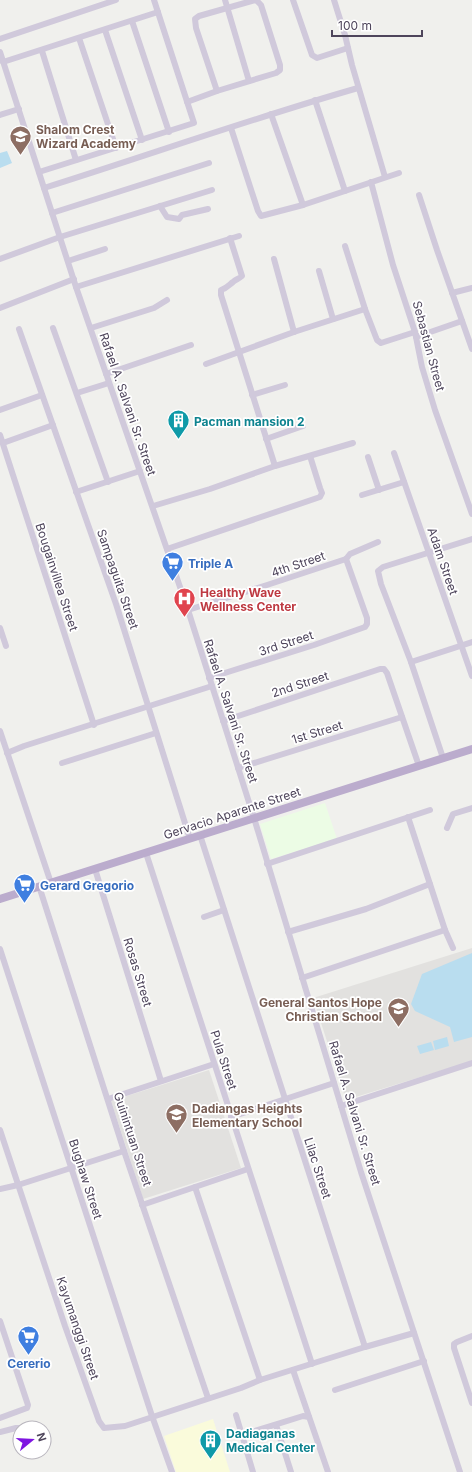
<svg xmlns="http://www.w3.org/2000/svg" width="472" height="1472" viewBox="0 0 472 1472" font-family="Inter,sans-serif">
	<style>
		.commercial { fill: #ecfce5 }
		.education { fill: #e2e1df }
		.medical { fill: #fafbdb }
		.green { fill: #b9ddef }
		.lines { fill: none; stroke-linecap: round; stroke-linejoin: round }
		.minor { stroke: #d0c9db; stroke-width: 6 }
		.major { stroke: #bbaccd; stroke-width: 8 }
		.labels { text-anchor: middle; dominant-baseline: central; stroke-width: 3.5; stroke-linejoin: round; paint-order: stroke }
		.education-label { font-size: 12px; font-weight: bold; fill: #785e54; stroke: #fff; text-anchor: start }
		.street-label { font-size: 12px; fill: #4e455b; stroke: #fff }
		.culture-label { font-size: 12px; font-weight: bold; fill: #0d838f; stroke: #fff; text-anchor: start }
		.shop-label { font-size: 12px; font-weight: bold; fill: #366cbe; stroke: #fff; text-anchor: start }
		.health-label { font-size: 12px; font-weight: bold; fill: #be3a42; stroke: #fff; text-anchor: start }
	</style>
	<rect width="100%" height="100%" fill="#f0f0ed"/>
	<polygon class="commercial" points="325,803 337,839 271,859 260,824"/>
	<g class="education">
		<polygon points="472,948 472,1061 346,1100 313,998"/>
		<polygon points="209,1070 241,1168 143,1199 111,1101"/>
	</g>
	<polygon class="medical" points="213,1419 230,1472 176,1472 164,1436"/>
	<g class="green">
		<polygon points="7,151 12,163 0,168 0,153"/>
		<polygon points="472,953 472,1037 454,1042 450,1027 415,1011 411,1004 422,974"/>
		<polygon points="447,1037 449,1046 435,1050 433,1041"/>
		<polygon points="431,1042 434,1050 420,1054 417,1046"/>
	</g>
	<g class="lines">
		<g class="minor">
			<polyline points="225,0 249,81"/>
			<polyline points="293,0 312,55 317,58 348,48"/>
			<polyline points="334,0 345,35 352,65 385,177"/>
			<polyline points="132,21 169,132"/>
			<polyline points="105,30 142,140"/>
			<polyline points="79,38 116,148"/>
			<polyline points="0,39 116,0"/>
			<polyline points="42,51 76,160"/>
			<polyline points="0,52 76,287 188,610 254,818 361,1172 460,1472"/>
			<polyline points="3,62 158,12"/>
			<polyline points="217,91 196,28 195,19 199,16 255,0"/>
			<polyline points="315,100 345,191"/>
			<polyline points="187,102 217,91 276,73 280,70 280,65 261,5 257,1 255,0"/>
			<polyline points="271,114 303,205"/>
			<polyline points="0,115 19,109"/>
			<polyline points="231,128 258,211 261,216 303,205 399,173"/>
			<polyline points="39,172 194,123 154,0"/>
			<polyline points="371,182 393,265 415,332 422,367 435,410 472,514"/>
			<path d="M44,188C149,155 253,118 358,88"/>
			<polyline points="419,195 437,250 472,349"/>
			<polyline points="160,206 167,217 179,219 182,215 208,209"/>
			<polyline points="52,213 209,163"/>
			<path d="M230,238L242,276C239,279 236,279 233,282C229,285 227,288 221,290V295L275,466"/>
			<polyline points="345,246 365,309 377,340 381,343 384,342 415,332"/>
			<polyline points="0,259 60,237 212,190"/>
			<polyline points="274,259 294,332"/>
			<polyline points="68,261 105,249"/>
			<polyline points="319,271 333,319"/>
			<polyline points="76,287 239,236"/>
			<polyline points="452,293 472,288"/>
			<polyline points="0,308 74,279"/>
			<polyline points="53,328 108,482"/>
			<polyline points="91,328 154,308 167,300"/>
			<polyline points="19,329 116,604 190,839"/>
			<polyline points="416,337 462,321"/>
			<polyline points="206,364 294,332 365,309"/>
			<polyline points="106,374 191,345"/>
			<polyline points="77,393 109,383"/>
			<polyline points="252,395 285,385"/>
			<polyline points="0,410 42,395"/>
			<polyline points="0,435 94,725"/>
			<polyline points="266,439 303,426"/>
			<polyline points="3,443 53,425"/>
			<polyline points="394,453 472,676"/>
			<polyline points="368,457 379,490"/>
			<polyline points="76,492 140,471"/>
			<polyline points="362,495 404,482"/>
			<polyline points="153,506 210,489 275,466 353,443"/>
			<polyline points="167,549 320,497 322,493 320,488 310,456"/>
			<polyline points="346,559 350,554 378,542"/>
			<polyline points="188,610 267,585 346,559"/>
			<polyline points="0,628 6,646"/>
			<polyline points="411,662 472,642"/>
			<polyline points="209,678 314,645 365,627 367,624 367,618 346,559"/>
			<polyline points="223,721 380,669 384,669 387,673 419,766"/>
			<polyline points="0,731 51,883"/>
			<polyline points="7,753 24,746 212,686"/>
			<polyline points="443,758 411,662 381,584 378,571 383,567 472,539"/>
			<polyline points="62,763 156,733"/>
			<polyline points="238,768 402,717"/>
			<polyline points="408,817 445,930 453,948"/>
			<polyline points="447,828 453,814 472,808"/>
			<polyline points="200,835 365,1347"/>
			<polyline points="146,853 312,1364"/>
			<polyline points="267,864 430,810"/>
			<polyline points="95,869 161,1081"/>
			<polyline points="39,886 124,1151 208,1398"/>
			<polyline points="204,917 224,910"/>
			<polyline points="288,932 366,909 430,884"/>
			<polyline points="0,949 152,1416 172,1472"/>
			<polyline points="302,978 445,930"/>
			<polyline points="108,1099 214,1064"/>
			<polyline points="341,1106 472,1063"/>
			<polyline points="231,1117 334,1083"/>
			<polyline points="0,1130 65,1326 99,1421 104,1428 125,1426 241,1388 260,1380 365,1347 414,1333"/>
			<polyline points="195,1187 260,1380"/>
			<polyline points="0,1189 18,1185 124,1151"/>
			<polyline points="142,1205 248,1169"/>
			<polyline points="0,1321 28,1405 27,1408 0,1418"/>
			<polyline points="472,1336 457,1342 454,1344 454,1348 472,1403"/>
			<polyline points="293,1370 328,1472"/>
			<polyline points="335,1390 424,1361"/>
			<polyline points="236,1415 253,1472"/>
			<polyline points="276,1425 291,1472"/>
			<polyline points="0,1432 16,1428 23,1428"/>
			<polyline points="242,1435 303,1416 309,1417"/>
		</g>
		<polyline class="major" points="0,899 472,749"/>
	</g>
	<defs>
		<symbol id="school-pin" viewBox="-11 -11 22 30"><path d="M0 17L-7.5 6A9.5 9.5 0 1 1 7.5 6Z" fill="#8d6e63" stroke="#fff"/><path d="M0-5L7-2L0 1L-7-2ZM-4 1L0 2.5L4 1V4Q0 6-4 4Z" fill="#fff"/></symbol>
		<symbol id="building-pin" viewBox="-11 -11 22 30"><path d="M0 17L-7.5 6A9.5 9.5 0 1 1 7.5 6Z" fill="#0f9aa8" stroke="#fff"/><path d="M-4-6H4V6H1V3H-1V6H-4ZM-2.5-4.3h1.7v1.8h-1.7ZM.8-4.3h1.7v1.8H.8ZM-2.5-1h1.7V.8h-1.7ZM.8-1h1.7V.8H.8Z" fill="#fff"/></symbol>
		<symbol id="supermarket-pin" viewBox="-11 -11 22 30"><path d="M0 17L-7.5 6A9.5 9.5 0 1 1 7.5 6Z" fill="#3f7fe0" stroke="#fff"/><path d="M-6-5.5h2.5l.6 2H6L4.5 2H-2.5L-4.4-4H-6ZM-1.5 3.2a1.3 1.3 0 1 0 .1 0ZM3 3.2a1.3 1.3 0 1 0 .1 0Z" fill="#fff"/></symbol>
		<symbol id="hospital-pin" viewBox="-11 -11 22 30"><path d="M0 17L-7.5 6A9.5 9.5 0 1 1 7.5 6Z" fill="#e0444e" stroke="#fff"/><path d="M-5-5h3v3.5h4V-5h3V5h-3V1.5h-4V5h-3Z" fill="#fff"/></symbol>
	</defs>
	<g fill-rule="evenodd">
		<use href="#school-pin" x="8" y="124" width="25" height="34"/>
		<use href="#building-pin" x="166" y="408" width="25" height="34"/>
		<use href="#supermarket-pin" x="160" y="550" width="25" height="34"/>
		<use href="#hospital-pin" x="172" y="586" width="25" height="34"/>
		<use href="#supermarket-pin" x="12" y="872" width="25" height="34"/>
		<use href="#school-pin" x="386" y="996" width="25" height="34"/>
		<use href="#school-pin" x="164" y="1102" width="25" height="34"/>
		<use href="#supermarket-pin" x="16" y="1324" width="25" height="34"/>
		<use href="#building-pin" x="198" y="1428" width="25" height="34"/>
	</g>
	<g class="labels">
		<g class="education-label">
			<text x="36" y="129">Shalom Crest<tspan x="36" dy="14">Wizard Academy</tspan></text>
			<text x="382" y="1002" text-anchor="end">General Santos Hope<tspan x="382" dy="14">Christian School</tspan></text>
			<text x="192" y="1108">Dadiangas Heights<tspan x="192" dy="14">Elementary School</tspan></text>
		</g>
		<g class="street-label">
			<text transform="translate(429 346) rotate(75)">Sebastian Street</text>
			<text transform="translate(128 404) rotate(71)">Rafael A. Salvani Sr. Street</text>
			<text transform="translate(443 561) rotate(71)">Adam Street</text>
			<text transform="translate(298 564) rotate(-19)">4th Street</text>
			<text transform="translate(57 577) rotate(72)">Bougainvillea Street</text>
			<text transform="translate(118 579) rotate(71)">Sampaguita Street</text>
			<text transform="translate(286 643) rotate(-18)">3rd Street</text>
			<text transform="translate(300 684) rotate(-18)">2nd Street</text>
			<text transform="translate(231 711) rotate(72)">Rafael A. Salvani Sr. Street</text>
			<text transform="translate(317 732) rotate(-17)">1st Street</text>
			<text transform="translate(232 813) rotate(-18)">Gervacio Aparente Street</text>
			<text transform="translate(138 972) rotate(73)">Rosas Street</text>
			<text transform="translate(224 1060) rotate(72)">Pula Street</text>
			<text transform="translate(355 1113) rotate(73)">Rafael A. Salvani Sr. Street</text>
			<text transform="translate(133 1139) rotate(72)">Guinintuan Street</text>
			<text transform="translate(318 1168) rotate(72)">Lilac Street</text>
			<text transform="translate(86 1179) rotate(72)">Bughaw Street</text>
			<text transform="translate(78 1328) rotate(71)">Kayumanggi Street</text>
		</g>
		<g class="culture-label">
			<text x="194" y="421">Pacman mansion 2</text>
			<text x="226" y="1433">Dadiaganas<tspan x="226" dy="14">Medical Center</tspan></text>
		</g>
		<g class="shop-label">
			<text x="188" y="563">Triple A</text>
			<text x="40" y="885">Gerard Gregorio</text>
			<text x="29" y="1363" text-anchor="middle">Cererio</text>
		</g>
		<g class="health-label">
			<text x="200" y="592">Healthy Wave<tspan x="200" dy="14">Wellness Center</tspan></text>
		</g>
	</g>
	<g transform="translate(32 1440) rotate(72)"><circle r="19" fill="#ffffff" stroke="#b8b5bd"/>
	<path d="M0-3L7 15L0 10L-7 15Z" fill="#7f15e1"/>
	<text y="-6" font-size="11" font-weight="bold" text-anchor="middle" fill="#4e455b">N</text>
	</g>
	<path d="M332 30v6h90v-6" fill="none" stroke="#4e455b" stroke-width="2"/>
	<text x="338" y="30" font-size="12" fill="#4e455b" stroke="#ffffff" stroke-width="3" paint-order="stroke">100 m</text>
</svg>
